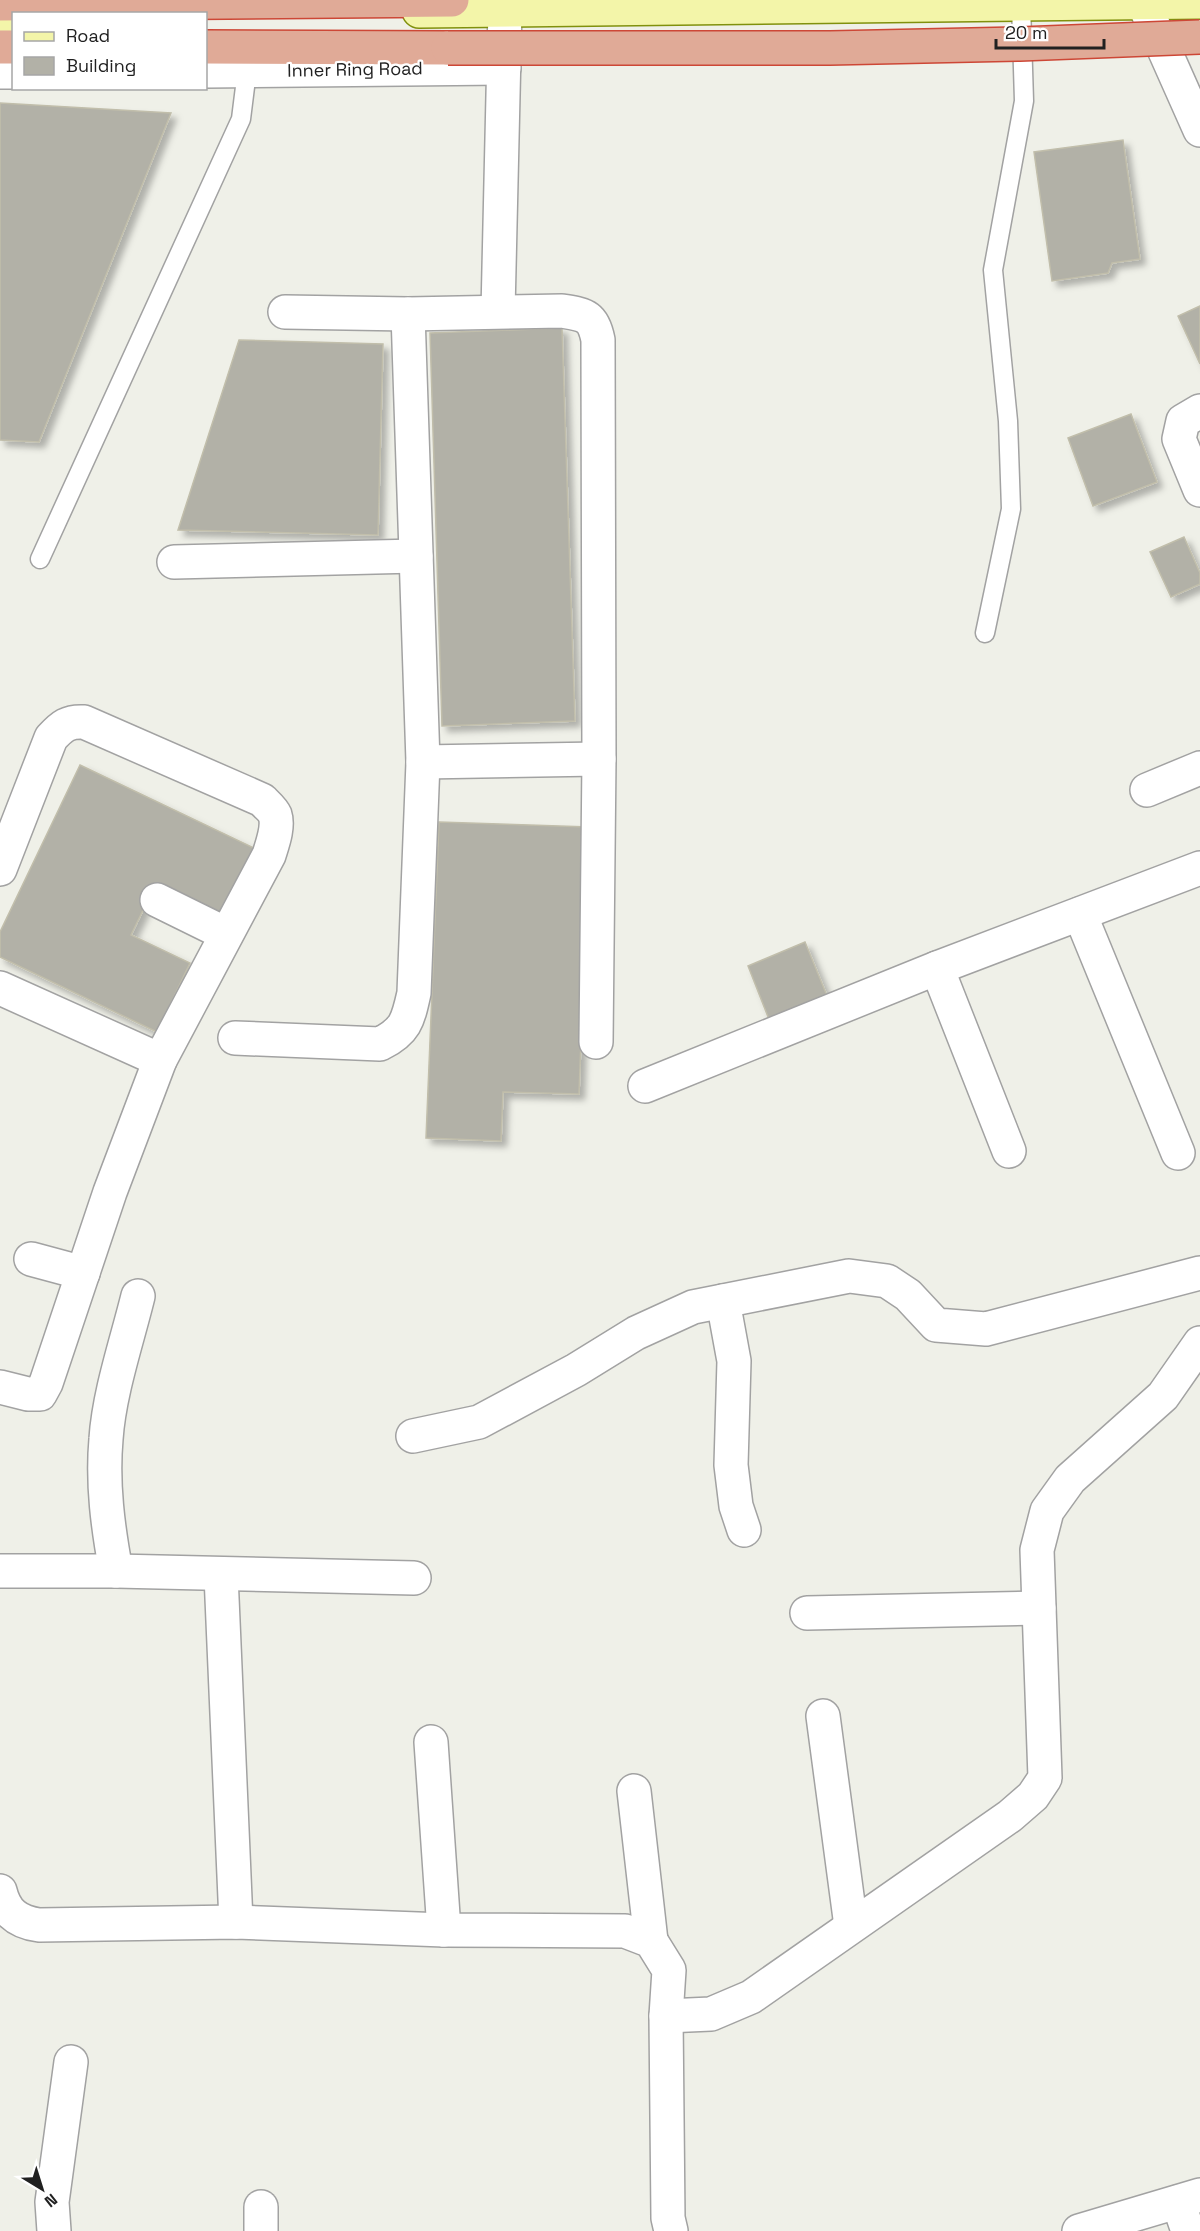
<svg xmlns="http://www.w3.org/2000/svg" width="1200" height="2231" viewBox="0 0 1200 2231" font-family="'Space Grotesk',sans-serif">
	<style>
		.building { fill: #b2b1a7; stroke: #c1beab; stroke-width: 1.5; filter: url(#shadow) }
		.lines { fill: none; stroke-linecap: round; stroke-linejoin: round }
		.service-casing { stroke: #a2a2a2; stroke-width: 21 }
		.minor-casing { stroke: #a2a2a2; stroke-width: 36 }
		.primary-casing { stroke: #80900d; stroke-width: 36 }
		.motorway-casing { stroke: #cd4736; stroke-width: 36 }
		.service { stroke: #fff; stroke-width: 18 }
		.minor { stroke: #fff; stroke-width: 33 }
		.primary { stroke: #f3f5a9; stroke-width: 33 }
		.motorway { stroke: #e0aa97; stroke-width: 33 }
		.motorway-bridge-casing { stroke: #cd4736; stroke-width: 36; stroke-linecap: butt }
		.motorway-bridge { stroke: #e0aa97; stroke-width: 33 }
		.labels { text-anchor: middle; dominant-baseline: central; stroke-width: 4.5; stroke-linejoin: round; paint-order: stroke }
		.street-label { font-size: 18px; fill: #212121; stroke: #fff }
	</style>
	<defs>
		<filter id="shadow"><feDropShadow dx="5.5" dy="5.5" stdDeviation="3" flood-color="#0004"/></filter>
	</defs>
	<rect width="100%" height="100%" fill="#eff0e8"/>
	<g class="building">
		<polygon points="0,103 171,113 39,442 0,440"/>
		<polygon points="1123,140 1140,259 1112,263 1108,273 1052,281 1034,152"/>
		<polygon points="1200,306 1200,364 1178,316"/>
		<polygon points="562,328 575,721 442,726 430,333"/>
		<polygon points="239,340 383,344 378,535 178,530"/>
		<polygon points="1131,414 1157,482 1093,506 1068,438"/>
		<polygon points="1184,537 1200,573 1200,584 1171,597 1150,552"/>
		<polygon points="80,765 254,848 218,923 152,892 131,935 190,963 157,1032 0,957 0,932"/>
		<polygon points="439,822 589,827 579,1094 503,1092 501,1141 426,1138"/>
		<polygon points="805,942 830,1003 772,1027 748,966"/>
	</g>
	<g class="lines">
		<defs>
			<g id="service">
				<polyline points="40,559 241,119 247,71"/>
				<polyline points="985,633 1011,509 1008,421 993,270 1024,101 1021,4"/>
			</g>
			<g id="minor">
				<polyline points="1143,2 1200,130"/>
				<polyline points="206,71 504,68"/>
				<polyline points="0,72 14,72"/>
				<polyline points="498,311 505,9"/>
				<path d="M285,312L408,314L562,311C585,315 593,315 598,340L599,759L596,1042"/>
				<polyline points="1200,411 1183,421 1179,439 1200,490"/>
				<polyline points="174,562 416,556"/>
				<polyline points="423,762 599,759"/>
				<polyline points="1147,790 1200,768"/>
				<path d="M0,869L51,738C62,726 68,721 84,722L262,800C266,804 273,810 275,815C279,827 272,845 269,855L160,1060"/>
				<polyline points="157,900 226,934"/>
				<polyline points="1080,914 1178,1153"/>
				<polyline points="937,968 1009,1151"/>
				<polyline points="0,988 160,1060 110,1192 46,1383 40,1394 28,1394 0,1387"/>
				<path d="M235,1038L380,1044C406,1031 408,1020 414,993L423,762L408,314"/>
				<polyline points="645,1086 937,968 1200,868"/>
				<polyline points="31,1259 83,1273"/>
				<polyline points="723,1301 734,1361 731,1465 736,1506 744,1530"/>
				<polyline points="413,1436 479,1422 576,1370 636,1333 693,1307 849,1276 887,1281 908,1295 936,1325 986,1329 1200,1273"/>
				<polyline points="0,1571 116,1571 414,1578"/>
				<path d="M116,1571C108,1528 102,1484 106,1439C109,1393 127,1341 138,1296"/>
				<polyline points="221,1575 236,1922"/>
				<polyline points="807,1613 1039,1608"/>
				<polyline points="823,1716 851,1926"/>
				<polyline points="431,1742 444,1930"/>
				<polyline points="634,1791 651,1941"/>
				<path d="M0,1891C5,1912 17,1922 39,1925L236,1922L444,1930L625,1931L651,1941L669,1970L666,2016L668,2218L671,2231"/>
				<polyline points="666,2016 711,2014 751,1997 1010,1816 1033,1796 1045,1778 1037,1550 1047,1511 1070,1479 1163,1396 1200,1343"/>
				<polyline points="1178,2202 1188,2231"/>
				<polyline points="54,2231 52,2202 71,2062"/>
				<polyline points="261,2231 261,2207"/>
				<polyline points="1079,2231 1200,2195"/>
			</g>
			<g id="primary">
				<polyline points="419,11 1200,2"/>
				<polyline points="0,21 14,20"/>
			</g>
			<g id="motorway">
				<polyline points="0,4 452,0"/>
				<polyline points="0,47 14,47"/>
				<polyline points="206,47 448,48"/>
			</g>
		</defs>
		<use href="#service" class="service-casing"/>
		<use href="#minor" class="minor-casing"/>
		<use href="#primary" class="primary-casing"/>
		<use href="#motorway" class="motorway-casing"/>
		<use href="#service" class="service"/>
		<use href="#minor" class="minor"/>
		<use href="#primary" class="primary"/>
		<use href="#motorway" class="motorway"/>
		<defs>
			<polyline id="motorway-bridge" points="448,48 830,48 1020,44 1200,37"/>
		</defs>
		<use href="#motorway-bridge" class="motorway-bridge-casing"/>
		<use href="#motorway-bridge" class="motorway-bridge"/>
	</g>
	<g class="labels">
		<g class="street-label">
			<text transform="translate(355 69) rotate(-1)">Inner Ring Road</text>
		</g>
	</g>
	<rect x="12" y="12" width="195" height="78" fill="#ffffff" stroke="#a6a6a6" stroke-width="1.5"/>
	<rect x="24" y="32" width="30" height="9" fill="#f3f5a9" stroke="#a6a6a6" stroke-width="1.5"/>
	<text x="66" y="42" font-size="18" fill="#212121">Road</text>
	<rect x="24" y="57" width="30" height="18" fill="#b2b1a7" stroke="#a6a6a6" stroke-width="1.5"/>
	<text x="66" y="72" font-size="18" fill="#212121">Building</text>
	<g transform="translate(42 2189) rotate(142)" stroke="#ffffff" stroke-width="4.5" paint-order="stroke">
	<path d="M0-4.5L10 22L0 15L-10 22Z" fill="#212121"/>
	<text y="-9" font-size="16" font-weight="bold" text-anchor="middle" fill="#212121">N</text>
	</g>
	<path d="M996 39v9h108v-9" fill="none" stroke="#212121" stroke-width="3"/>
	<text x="1005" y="39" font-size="18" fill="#212121" stroke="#ffffff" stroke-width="4.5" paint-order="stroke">20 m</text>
</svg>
